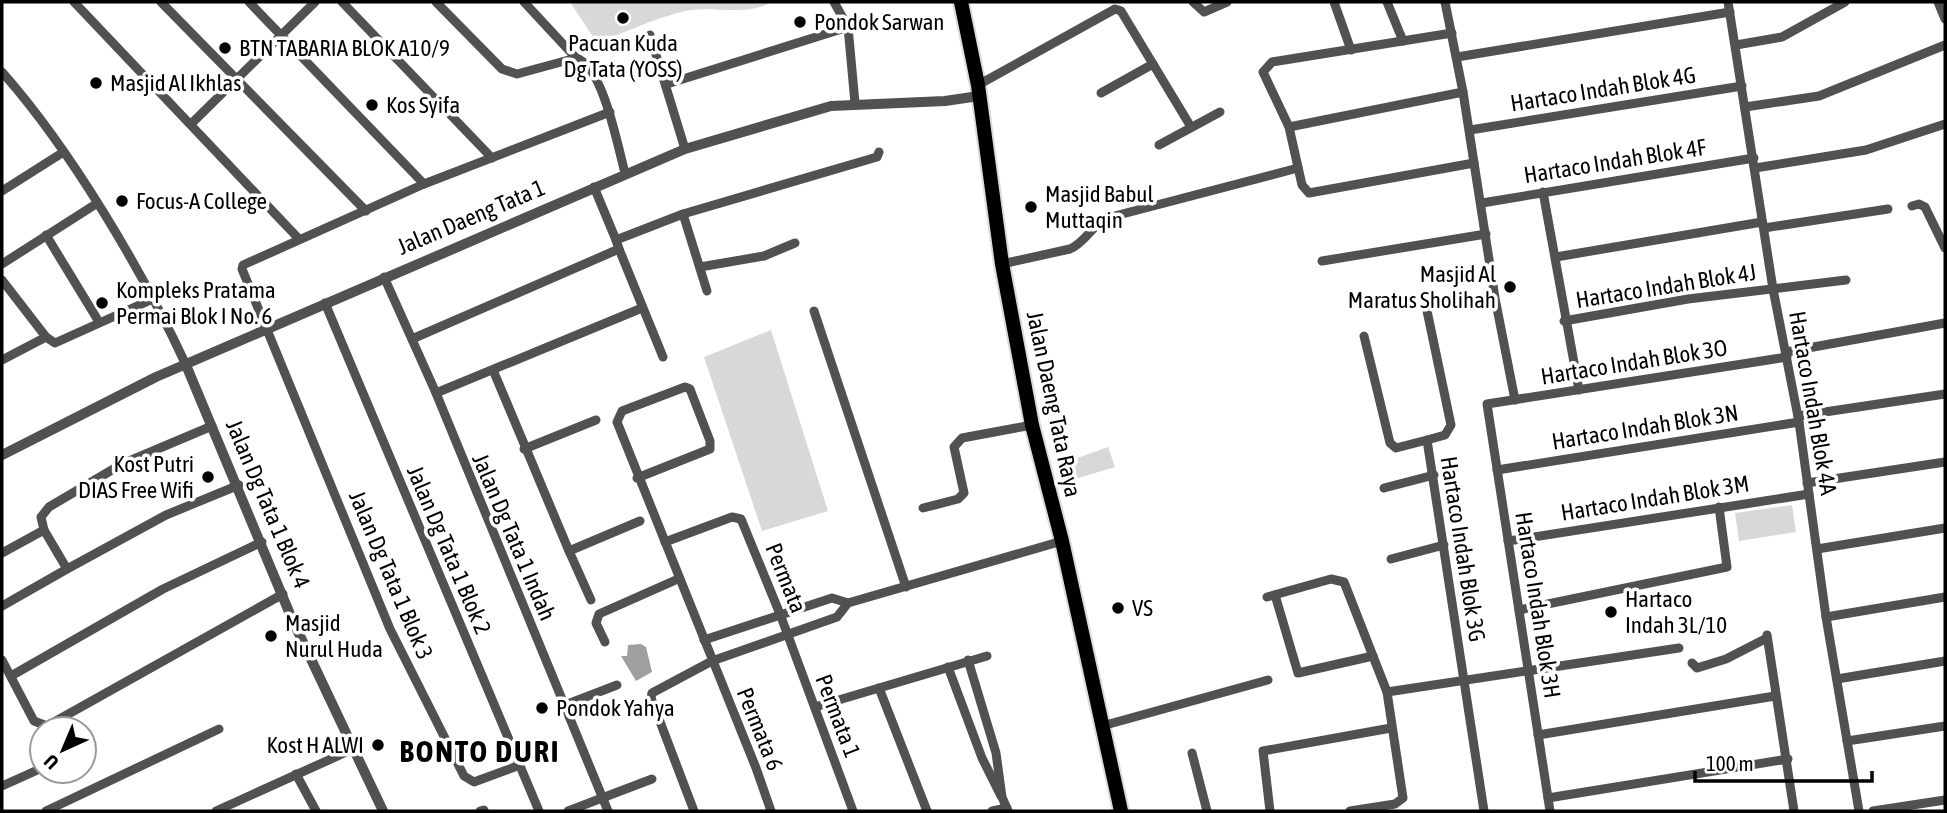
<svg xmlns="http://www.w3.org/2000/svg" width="1947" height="813" viewBox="0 0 1947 813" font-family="'Asap Condensed',sans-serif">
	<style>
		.green { fill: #d8d8d8 }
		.water { fill: #9f9f9f }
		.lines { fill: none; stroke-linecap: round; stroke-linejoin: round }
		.primary-casing { stroke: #dbdbdb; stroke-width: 18 }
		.minor { stroke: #515151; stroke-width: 9 }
		.tertiary { stroke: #515151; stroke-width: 10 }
		.primary { stroke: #000; stroke-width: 14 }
		.poi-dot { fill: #000; stroke: #fff; stroke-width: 2.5 }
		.labels { text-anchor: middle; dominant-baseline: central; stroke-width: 7; stroke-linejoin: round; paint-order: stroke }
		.poi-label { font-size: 23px; fill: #000; stroke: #fff; text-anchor: start }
		.street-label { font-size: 23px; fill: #000; stroke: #fff }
		.district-label { font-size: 30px; font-weight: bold; letter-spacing: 2px; fill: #000; stroke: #fff }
	</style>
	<rect width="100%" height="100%" fill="#fff"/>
	<g class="green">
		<path d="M570,2H772C746,17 713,5 685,11C655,18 626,32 597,43Z"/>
		<polygon points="771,330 828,511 762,531 704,357"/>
		<polygon points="1108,447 1115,467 1072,480 1066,462"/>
		<polygon points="1792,505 1796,532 1739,541 1735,513"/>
	</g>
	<polygon class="water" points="641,644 646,647 652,672 636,681 621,656 627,656 628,645"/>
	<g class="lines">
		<defs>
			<polyline id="primary" points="961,2 978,85 1002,264 1032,425 1062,541 1121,811"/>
		</defs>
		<use href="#primary" class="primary-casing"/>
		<g class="minor">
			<polyline points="74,2 299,239"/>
			<polyline points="161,2 366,211"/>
			<polyline points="249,2 424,184"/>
			<polyline points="342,2 492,158"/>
			<polyline points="436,2 502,69 517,74 576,58"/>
			<path d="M524,2L576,58C603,65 618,148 625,173"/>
			<polyline points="1193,2 1204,12 1227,2"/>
			<polyline points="1334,2 1351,50"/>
			<polyline points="1387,2 1403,41"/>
			<polyline points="1445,2 1463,92 1495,298 1515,400"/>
			<polyline points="1728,2 1773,289 1799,422 1826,617 1859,811"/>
			<polyline points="1938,2 1945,19"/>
			<polyline points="848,27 855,103"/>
			<polyline points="1452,33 1272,62 1263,72 1289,127 1302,185 1309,193 1474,163"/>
			<polyline points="650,35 685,149"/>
			<polyline points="1736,45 1782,37 1845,2"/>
			<polyline points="1457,57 1730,12"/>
			<path d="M2,72C71,150 142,270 186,365"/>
			<polyline points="667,84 848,27 834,2"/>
			<polyline points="978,85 1115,9 1121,11 1191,127"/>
			<polyline points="1101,93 1153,64"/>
			<polyline points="1745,107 1819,96 1945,45"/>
			<polyline points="191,124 315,2"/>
			<polyline points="1289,127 1463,92"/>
			<polyline points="1470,130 1742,86"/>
			<polyline points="1159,145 1220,112"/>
			<polyline points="1755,168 1866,150 1945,124"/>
			<polyline points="594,187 616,240"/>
			<polyline points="2,191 62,153"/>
			<polyline points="1543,192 1579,390"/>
			<polyline points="1482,203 1754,158"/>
			<polyline points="1912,206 1919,204 1925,207 1945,248"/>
			<polyline points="683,214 707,291"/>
			<polyline points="1764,228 1888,209"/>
			<polyline points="46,235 99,322"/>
			<polyline points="619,249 663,357"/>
			<polyline points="1556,257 1762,222"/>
			<polyline points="1322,261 1486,234"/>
			<polyline points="2,264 96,204"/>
			<path d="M1002,264L1070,249C1086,242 1092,225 1107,218L1298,168"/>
			<polyline points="700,267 764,256 795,243"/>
			<polyline points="384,277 436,393 608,811"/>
			<polyline points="2,280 46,337"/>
			<polyline points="325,303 539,811"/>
			<polyline points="1426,306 1451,425 1445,435 1427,440"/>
			<polyline points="814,311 906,587"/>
			<polyline points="1564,321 1688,299 1846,280"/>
			<polyline points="1364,336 1390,443 1396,448 1427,440 1484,811"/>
			<polyline points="412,339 619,249 616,240 683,214 877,157 879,152"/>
			<polyline points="1786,352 1945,323"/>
			<polyline points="2,360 46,337 55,343 155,298"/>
			<polyline points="493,370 569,551 640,521"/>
			<polyline points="436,393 642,308"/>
			<polyline points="1798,416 1945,394"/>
			<polyline points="524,449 596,420"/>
			<polyline points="1497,470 1799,422"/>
			<polyline points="637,478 710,449 710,441 690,389 685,387 622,411 617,422 756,768 771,811"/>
			<polyline points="1807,483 1945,462"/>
			<polyline points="1384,488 1434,475"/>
			<polyline points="923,508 958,499 964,493 954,447 962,438 1032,425"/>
			<polyline points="44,530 41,517 49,507 122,464 212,426"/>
			<polyline points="1508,541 1809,494"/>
			<polyline points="665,542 732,517 741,519 780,614 853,811"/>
			<polyline points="1817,549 1945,528"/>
			<polyline points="569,551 591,600"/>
			<polyline points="2,553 44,530 67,569 166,515 239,485"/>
			<polyline points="1391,559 1444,545"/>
			<polyline points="1275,595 1298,673 1373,656"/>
			<polyline points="1267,597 1331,579 1344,582 1387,692 1403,798 1395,804 1350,811"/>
			<polyline points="2,606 67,569"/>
			<polyline points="1519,610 1727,567 1719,507"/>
			<polyline points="1826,617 1945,597"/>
			<polyline points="1767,635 1794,811"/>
			<polyline points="704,640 832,598 848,603 1062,541"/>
			<polyline points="605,642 596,623 599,614 678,579"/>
			<polyline points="2,660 34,721 47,726 283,594"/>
			<polyline points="968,660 996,753 1002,797 1008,811"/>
			<polyline points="1692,663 1697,668 1726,659 1767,638"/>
			<polyline points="948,667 982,758 1001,796"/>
			<polyline points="11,676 163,589 262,542"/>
			<polyline points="1837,679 1945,661"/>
			<polyline points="879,688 927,811"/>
			<polyline points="1387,692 1679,648"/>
			<polyline points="565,705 617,685"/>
			<polyline points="815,707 987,656"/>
			<polyline points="1102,726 1268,680"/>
			<polyline points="1538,735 1775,696"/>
			<polyline points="1847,741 1945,726"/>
			<polyline points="1192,753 1207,811"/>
			<polyline points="520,765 474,782 464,776 390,629 242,269 243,265 424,184 610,112"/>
			<polyline points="296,774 316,811"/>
			<polyline points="2,786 42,768"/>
			<polyline points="1548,798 1788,759"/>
			<polyline points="46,811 219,729"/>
			<polyline points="216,811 353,749"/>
			<polyline points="480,811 484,810"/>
			<polyline points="568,811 652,779"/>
			<polyline points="694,811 651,698 652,693 712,661 837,617 848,603"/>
			<polyline points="992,811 1007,808"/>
			<polyline points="1270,811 1263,751 1391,728"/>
			<polyline points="1550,811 1487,404 1787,357"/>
			<polyline points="1873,811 1945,800"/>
		</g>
		<g class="tertiary">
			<polyline points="186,365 292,619 383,811"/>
			<polyline points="2,455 156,377 685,149 831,106 945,101 979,96"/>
		</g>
		<use href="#primary" class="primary"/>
	</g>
	<g class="poi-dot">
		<circle cx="623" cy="18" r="7"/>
		<circle cx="800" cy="22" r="7"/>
		<circle cx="225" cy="48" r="7"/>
		<circle cx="96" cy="83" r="7"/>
		<circle cx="372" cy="105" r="7"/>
		<circle cx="122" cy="201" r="7"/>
		<circle cx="1031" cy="207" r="7"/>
		<circle cx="1510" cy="287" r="7"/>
		<circle cx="102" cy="303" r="7"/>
		<circle cx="208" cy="477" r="7"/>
		<circle cx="1118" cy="608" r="7"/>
		<circle cx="1611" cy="612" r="7"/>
		<circle cx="271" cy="636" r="7"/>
		<circle cx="542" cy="708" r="7"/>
		<circle cx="378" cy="745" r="7"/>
	</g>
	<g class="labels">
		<g class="poi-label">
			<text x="814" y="22">Pondok Sarwan</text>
			<text x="623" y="43" text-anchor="middle">Pacuan Kuda<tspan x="623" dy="26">Dg Tata (YOSS)</tspan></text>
			<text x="239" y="48">BTN TABARIA BLOK A10/9</text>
			<text x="110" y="83">Masjid Al Ikhlas</text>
			<text x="386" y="105">Kos Syifa</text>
			<text x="1045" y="194">Masjid Babul<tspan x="1045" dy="26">Muttaqin</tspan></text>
			<text x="136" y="201">Focus-A College</text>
			<text x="1496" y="274" text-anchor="end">Masjid Al<tspan x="1496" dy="26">Maratus Sholihah</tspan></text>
			<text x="116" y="290">Kompleks Pratama<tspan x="116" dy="26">Permai Blok I No. 6</tspan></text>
			<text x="194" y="464" text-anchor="end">Kost Putri<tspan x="194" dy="26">DIAS Free Wifi</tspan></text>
			<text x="1625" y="599">Hartaco<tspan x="1625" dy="26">Indah 3L/10</tspan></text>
			<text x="1132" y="608">VS</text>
			<text x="285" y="623">Masjid<tspan x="285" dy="26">Nurul Huda</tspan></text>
			<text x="556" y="708">Pondok Yahya</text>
			<text x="364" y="745" text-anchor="end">Kost H ALWI</text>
		</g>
		<g class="street-label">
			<text transform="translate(1603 89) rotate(-9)">Hartaco Indah Blok 4G</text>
			<text transform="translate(1615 161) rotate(-9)">Hartaco Indah Blok 4F</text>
			<text transform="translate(471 217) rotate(-23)">Jalan Daeng Tata 1</text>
			<text transform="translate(1666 286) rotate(-9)">Hartaco Indah Blok 4J</text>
			<text transform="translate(1634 362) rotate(-9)">Hartaco Indah Blok 3O</text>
			<text transform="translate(1813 403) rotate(80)">Hartaco Indah Blok 4A</text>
			<text transform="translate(1054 404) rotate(78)">Jalan Daeng Tata Raya</text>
			<text transform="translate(1645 427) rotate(-9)">Hartaco Indah Blok 3N</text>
			<text transform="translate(1655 498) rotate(-9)">Hartaco Indah Blok 3M</text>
			<text transform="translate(268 504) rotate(67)">Jalan Dg Tata 1 Blok 4</text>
			<text transform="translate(514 537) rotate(67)">Jalan Dg Tata 1 Indah</text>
			<text transform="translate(1463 549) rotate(81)">Hartaco Indah Blok 3G</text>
			<text transform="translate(449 550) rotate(67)">Jalan Dg Tata 1 Blok 2</text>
			<text transform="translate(391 575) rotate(67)">Jalan Dg Tata 1 Blok 3</text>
			<text transform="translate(786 578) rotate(68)">Permata</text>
			<text transform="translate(1538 605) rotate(81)">Hartaco Indah Blok 3H</text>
			<text transform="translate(838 716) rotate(69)">Permata 1</text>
			<text transform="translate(760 729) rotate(68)">Permata 6</text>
		</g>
		<g class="district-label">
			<text x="480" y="751">BONTO DURI</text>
		</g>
	</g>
	<rect width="1947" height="813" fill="none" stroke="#000000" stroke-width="7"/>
	<g transform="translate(63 750) rotate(224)"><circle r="33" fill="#ffffff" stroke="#999999" stroke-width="2"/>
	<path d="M0-5L12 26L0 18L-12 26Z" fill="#000000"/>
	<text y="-10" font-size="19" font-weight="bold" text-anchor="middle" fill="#000000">U</text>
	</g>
	<path d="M1695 771v10h177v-10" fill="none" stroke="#000000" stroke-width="3.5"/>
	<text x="1706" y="771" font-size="21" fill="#000000" stroke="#ffffff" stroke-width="5" paint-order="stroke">100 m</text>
</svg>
